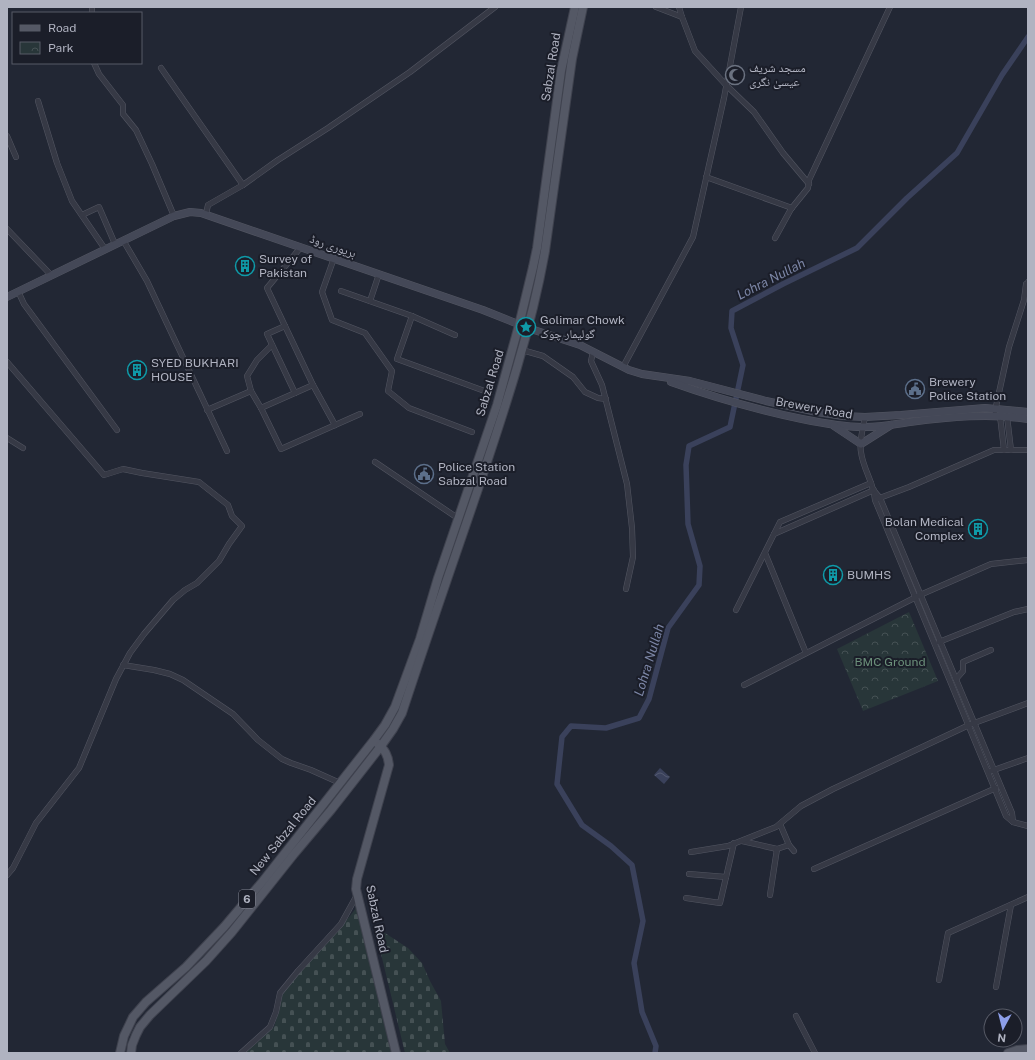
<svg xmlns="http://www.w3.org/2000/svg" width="1035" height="1060" viewBox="0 0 1035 1060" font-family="'Public Sans','Noto Naskh Arabic',sans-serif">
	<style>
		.cemetery { fill: url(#cemetery-stones) }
		.park { fill: url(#park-crowns) }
		.water { fill: url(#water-waves) }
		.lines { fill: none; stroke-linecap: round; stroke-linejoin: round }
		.canal { stroke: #3a415b; stroke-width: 5.5 }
		.minor-casing { stroke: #535662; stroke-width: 6 }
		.secondary-casing { stroke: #535662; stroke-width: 8 }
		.primary-casing { stroke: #3f424e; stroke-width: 10 }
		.minor { stroke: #363945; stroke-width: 5 }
		.secondary { stroke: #444857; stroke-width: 7 }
		.primary { stroke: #545865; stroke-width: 8 }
		.labels { text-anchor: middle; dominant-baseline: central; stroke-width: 4; stroke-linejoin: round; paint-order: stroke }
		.shield { fill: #1b1e29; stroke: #838693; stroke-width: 1 }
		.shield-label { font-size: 11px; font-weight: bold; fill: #b0b3c1 }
		.street-label { font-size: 12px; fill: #b0b3c1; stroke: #1b1e29 }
		.poi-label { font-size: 12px; fill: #b0b3c1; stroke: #1b1e29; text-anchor: start }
		.park-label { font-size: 12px; fill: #6b8f7a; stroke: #1b1e29 }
		.water-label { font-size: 13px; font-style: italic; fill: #7c86a6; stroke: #1b1e29 }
	</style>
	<defs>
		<pattern id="cemetery-stones" width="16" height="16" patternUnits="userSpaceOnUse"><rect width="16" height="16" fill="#283639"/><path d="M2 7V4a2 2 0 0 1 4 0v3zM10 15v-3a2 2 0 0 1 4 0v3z" fill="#455154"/></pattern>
		<pattern id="park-crowns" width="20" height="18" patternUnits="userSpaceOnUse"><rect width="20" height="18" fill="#283639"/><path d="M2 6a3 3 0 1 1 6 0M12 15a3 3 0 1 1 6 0" fill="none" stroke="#455154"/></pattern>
		<pattern id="water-waves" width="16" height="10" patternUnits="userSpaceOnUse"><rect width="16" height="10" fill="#3a415b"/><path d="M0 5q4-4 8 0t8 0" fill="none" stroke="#545a71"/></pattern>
	</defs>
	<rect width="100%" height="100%" fill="#222734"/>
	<g class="cemetery">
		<polygon points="359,904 397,1053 245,1053 274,1027 279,1011 283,992 350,916"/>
		<polygon points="375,929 385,933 408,948 422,963 430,981 441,1001 445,1044 450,1053 405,1053"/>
	</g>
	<polygon class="park" points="909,612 938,681 863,711 837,649"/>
	<polygon class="water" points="660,768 670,777 664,784 654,775"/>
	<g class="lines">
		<polyline class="canal" points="655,1053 656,1046 642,1012 634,963 643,921 632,865 611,846 582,825 557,784 562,737 571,726 606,728 639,718 649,699 668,628 699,585 700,566 688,524 686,465 689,446 730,427 743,365 731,328 732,311 783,284 857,248 907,198 957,153 1002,75 1028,37"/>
		<defs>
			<g id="minor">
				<polyline points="656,7 682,17"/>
				<polyline points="679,7 682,17 695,51 726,85 754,112 783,153 809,184"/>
				<polyline points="92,13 92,7"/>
				<polyline points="94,63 99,74 123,105 123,114 136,130 152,164 174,216"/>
				<polyline points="161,68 243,185"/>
				<polyline points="38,101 57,163 72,201 105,249"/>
				<polyline points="7,136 16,157"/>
				<polyline points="706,177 792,208"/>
				<polyline points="206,214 208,205 243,185 278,160 328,128 410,72 495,7"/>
				<polyline points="82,215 99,207 115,244"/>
				<polyline points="7,229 51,275"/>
				<polyline points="775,238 791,209 808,188 809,180 890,7"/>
				<polyline points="123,240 147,281 227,451"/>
				<polyline points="301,247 267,288 313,385 335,425"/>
				<polyline points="334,258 322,292 332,320 365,333 392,371 388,391 409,408 472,432"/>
				<polyline points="18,291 24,304 117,430"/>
				<polyline points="341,291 412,316 455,335"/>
				<polyline points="370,301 379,274"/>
				<polyline points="412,316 397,359 490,393"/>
				<polyline points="285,326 267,334 295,393"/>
				<polyline points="272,345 257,360 247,376 251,391 261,408 281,449 360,414"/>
				<polyline points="522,350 543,356 573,377 585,392 598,398 606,399"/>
				<polyline points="593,352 591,361 602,385 627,484 632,528 633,557 626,589"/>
				<polyline points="7,362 104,475 123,469 142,473 199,482 228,505 232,516 242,526 229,544 219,561 197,583 185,590 173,600 144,634 130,653 116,679 79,768 36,823 13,868 7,875"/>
				<polyline points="623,367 693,237 724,98 741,7"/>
				<polyline points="261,408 313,385"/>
				<polyline points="207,410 251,391"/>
				<polyline points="995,411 1009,347 1024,300 1026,284 1027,284 1028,282"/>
				<polyline points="1000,416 1004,450"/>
				<polyline points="1007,416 1011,450"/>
				<path d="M865,417C863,428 859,441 861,452C863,469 874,483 875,500L1006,816L1013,822L1028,826"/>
				<polyline points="7,438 23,448"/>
				<polyline points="375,462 459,519"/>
				<polyline points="875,492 880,498 1012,813 1013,822"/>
				<polyline points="877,499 909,487 994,450 1028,450"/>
				<polyline points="774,534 874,490"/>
				<polyline points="765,553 806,653"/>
				<polyline points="736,610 780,522 871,483"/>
				<polyline points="939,642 1014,612 1028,609"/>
				<polyline points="123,665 154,670 170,674 183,680 233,714 258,740 282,759 291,763 311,770 340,783"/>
				<polyline points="956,679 963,671 963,662 991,650"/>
				<polyline points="744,685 920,595 991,564 1028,560"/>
				<polyline points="991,771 1028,758"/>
				<polyline points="780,824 789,845 794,851"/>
				<polyline points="742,841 777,849 789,845"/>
				<polyline points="691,852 728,846 776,827 801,806 833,789 969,725 1028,703"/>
				<polyline points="814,869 996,788"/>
				<polyline points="689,874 726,877"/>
				<polyline points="770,895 777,849"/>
				<polyline points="686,898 720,903 734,843"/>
				<polyline points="939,980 948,933 1028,897"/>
				<polyline points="996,987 1011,905"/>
				<polyline points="796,1016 815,1053"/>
				<polyline points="241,1053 270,1027 276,1012 280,993 298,971 341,924 357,895"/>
			</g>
			<g id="secondary">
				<polyline points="7,297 174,216 190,212 201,213 483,310 528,328 580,345 629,370 642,374 690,381 766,401 817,412 843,416 865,417 901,415 985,408 1028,412"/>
				<path d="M671,382C713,397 758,410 802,419C822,423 842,427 862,427C877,428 895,424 910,422C949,417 989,413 1028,419"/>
				<polyline points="834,426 861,444 891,425"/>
			</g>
			<g id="primary">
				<path d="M377,743C385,750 388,755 389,765L357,879L356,889L396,1053"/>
				<polyline points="120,1053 124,1036 133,1017 146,1002 186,967 224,927 263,881 374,740 385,725 395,707 420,639 438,578 497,405 519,325 533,267 537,248 561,71 575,7"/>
				<path d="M131,1053L132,1045L136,1035L140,1027L150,1015L206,961L232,932L294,854L331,810L381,746L393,729L402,713C426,640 451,568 476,495C503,414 530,335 545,251L572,59L583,7"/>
				<polyline points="1008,1053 1017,1050 1028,1049"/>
			</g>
		</defs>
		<use href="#minor" class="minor-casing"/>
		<use href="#secondary" class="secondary-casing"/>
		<use href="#primary" class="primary-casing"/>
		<use href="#minor" class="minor"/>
		<use href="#secondary" class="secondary"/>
		<use href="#primary" class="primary"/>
	</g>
	<defs>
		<symbol id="mosque-ring" viewBox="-11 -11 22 22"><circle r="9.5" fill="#1b1e29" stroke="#6b7280" stroke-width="1.5"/><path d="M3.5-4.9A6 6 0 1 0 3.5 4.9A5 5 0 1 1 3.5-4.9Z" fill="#6b7280"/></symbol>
		<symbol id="building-ring" viewBox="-11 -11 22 22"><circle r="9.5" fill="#1b1e29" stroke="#0f9aa8" stroke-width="1.5"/><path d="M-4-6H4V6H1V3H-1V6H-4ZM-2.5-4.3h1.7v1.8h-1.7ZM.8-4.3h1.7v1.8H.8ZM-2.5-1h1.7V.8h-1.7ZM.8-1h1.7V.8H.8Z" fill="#0f9aa8"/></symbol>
		<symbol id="sight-ring" viewBox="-11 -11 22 22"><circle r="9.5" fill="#1b1e29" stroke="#0f9aa8" stroke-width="1.5"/><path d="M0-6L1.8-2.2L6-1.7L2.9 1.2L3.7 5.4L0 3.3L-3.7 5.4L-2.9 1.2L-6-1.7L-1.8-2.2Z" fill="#0f9aa8"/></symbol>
		<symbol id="civic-ring" viewBox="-11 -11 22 22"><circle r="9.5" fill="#1b1e29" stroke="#5c6f8a" stroke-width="1.5"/><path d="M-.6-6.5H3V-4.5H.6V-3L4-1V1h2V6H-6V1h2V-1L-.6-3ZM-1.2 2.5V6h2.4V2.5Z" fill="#5c6f8a"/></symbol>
	</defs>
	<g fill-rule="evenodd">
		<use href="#mosque-ring" x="724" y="64" width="22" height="22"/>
		<use href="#building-ring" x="234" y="255" width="22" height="22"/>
		<use href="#sight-ring" x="515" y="316" width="22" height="22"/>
		<use href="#building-ring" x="126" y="359" width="22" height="22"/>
		<use href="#civic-ring" x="904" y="378" width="22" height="22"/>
		<use href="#civic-ring" x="413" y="463" width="22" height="22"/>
		<use href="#building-ring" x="967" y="518" width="22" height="22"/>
		<use href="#building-ring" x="822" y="564" width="22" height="22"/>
	</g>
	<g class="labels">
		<rect class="shield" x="239" y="890" width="16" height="18" rx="3"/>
		<g class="shield-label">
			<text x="247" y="899">6</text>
		</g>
		<g class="street-label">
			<text transform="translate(551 67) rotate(-81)">Sabzal Road</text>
			<text transform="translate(333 246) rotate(19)">بریوری روڈ</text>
			<text transform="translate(490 383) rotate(-73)">Sabzal Road</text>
			<text transform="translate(814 408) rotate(10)">Brewery Road</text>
			<text transform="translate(283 836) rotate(-51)">New Sabzal Road</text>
			<text transform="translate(377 919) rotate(78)">Sabzal Road</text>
		</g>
		<g class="poi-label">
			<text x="749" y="68">مسجد شریف<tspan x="749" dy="14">عیسیٰ نگری</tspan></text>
			<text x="259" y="259">Survey of<tspan x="259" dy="14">Pakistan</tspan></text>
			<text x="540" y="320">Golimar Chowk<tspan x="540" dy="14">گولیمار چوک</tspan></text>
			<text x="151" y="363">SYED BUKHARI<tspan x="151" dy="14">HOUSE</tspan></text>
			<text x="929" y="382">Brewery<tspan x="929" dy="14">Police Station</tspan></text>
			<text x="438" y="467">Police Station<tspan x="438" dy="14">Sabzal Road</tspan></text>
			<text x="964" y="522" text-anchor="end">Bolan Medical<tspan x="964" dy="14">Complex</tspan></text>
			<text x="847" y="575">BUMHS</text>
		</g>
		<g class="park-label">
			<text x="890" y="662">BMC Ground</text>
		</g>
		<g class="water-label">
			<text transform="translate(771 279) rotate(-27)">Lohra Nullah</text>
			<text transform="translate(649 660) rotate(-73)">Lohra Nullah</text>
		</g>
	</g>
	<rect width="1035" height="1060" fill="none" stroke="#b0b3c1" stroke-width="16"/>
	<rect x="12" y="12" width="130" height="52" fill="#1b1e29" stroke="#575a66"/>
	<rect x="20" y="25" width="20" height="6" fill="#545865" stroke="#575a66"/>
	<text x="48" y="32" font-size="12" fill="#b0b3c1">Road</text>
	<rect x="20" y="42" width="20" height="12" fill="url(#park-crowns)" stroke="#575a66"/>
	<text x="48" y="52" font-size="12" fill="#b0b3c1">Park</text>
	<g transform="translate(1003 1028) rotate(187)"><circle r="19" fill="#1b1e29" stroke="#575a66"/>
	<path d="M0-3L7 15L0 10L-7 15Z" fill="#8d9fe9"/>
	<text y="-6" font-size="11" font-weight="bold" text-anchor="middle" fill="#b0b3c1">N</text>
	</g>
</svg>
